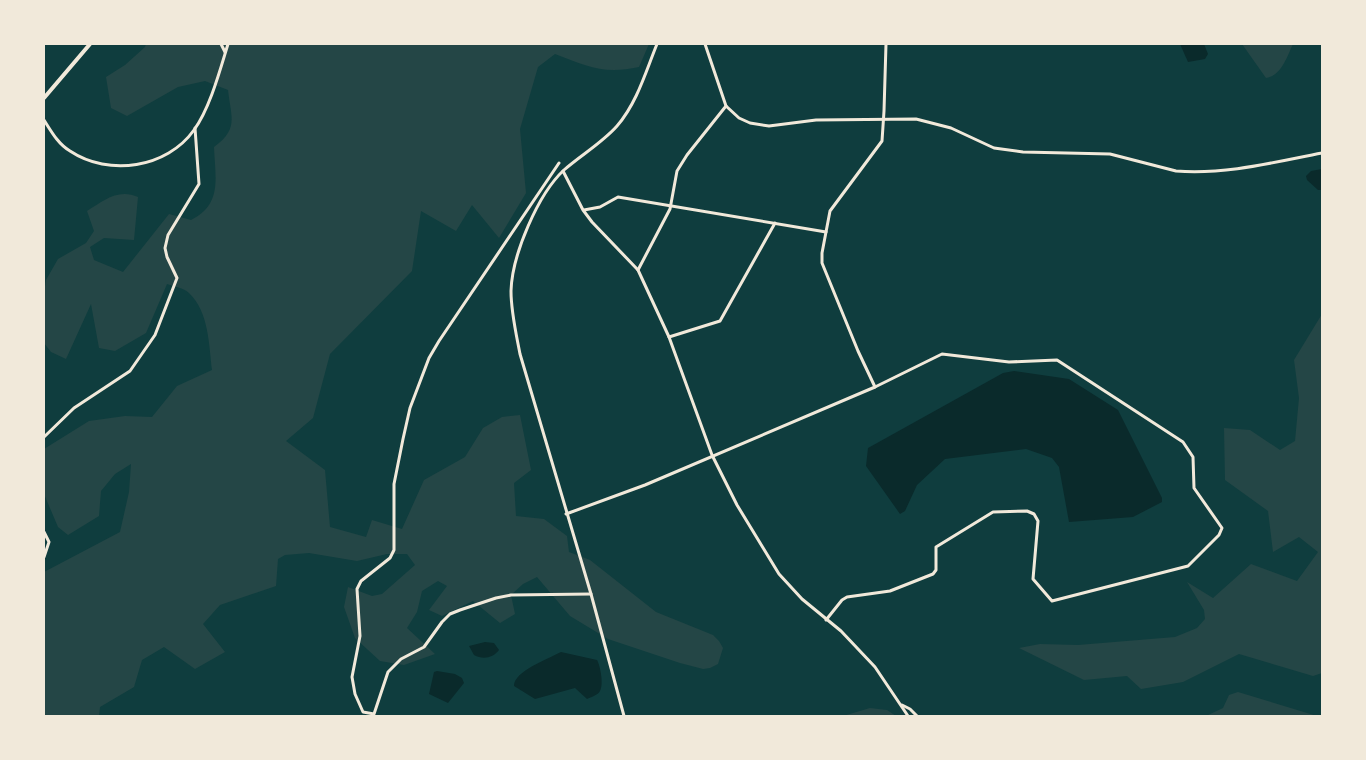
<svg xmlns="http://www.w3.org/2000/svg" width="1366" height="760" viewBox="0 0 1366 760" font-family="'Titillium Web',sans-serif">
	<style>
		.green { fill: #244646 }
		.water { fill: #0a2a2b }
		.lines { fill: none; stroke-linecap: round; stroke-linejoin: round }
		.minor { stroke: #f1e9da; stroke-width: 3 }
		.tertiary { stroke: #f1e9da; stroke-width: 3 }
		.secondary { stroke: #f1e9da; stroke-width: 4 }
	</style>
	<rect width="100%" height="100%" fill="#0f3d3e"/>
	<g class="green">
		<path d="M146,44H649L639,67C603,75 587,66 555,54L538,67L520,129L526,193L499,238L472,205L456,231L421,211L412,271L330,354L313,418L286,441L325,470L330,527L366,537L372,520L402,529L424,480L465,457L483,428L502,417L520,415L531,470L514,483L516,516L544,519L567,536L569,552L590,560L656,612L713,635L719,641L723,648L718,664L710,668L703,669L680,663L608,639L570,616L537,577L523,584L511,595L515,614L500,623L473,601L442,616L429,610L447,586L438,581L422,591L417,612L407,628L435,654L404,665L380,661L355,638L344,607L348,587L372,596L382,594L415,565L407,554H387L357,561L309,553L285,555L278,559L276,586L220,605L203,624L225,652L195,669L164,647L142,660L134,687L100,707L99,716H44V572L120,532L129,492L131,464L115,474L101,491L99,516L68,535L58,527L44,494V449L89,421L125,416L152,417L177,386L212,370C209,345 209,312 189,293C184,288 173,286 167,284L146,333L115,351L99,348L91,304L66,359L51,352L44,343V292L46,280L58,259L86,243L94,231L87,211C103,201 118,188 138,197L134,240L104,238L90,247L94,260L123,272L169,214L191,220C223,204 215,177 214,147C239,129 231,117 228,90L205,81L178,87L127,116L111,108L106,77L125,65L145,47Z"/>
		<path d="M1242,44H1293C1287,57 1281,76 1266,78Z"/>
		<polygon points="1322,314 1322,673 1313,676 1239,654 1183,682 1141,689 1127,676 1084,680 1019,648 1040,644 1078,645 1175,637 1197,628 1205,619 1204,610 1187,582 1213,598 1251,564 1297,581 1318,552 1299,537 1273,552 1268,511 1225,480 1224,428 1250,430 1280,450 1295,441 1299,398 1294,360"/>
		<polygon points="1238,692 1317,716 1206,716 1223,708 1229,695"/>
		<polygon points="870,708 887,710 896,716 843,716"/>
	</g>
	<g class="water">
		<polygon points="1180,44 1204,44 1208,54 1205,59 1188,62"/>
		<polygon points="1322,169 1322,190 1318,190 1307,180 1306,176 1311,171"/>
		<polygon points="1014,371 1069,379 1118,410 1162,498 1162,502 1133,517 1069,522 1059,467 1052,458 1026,449 945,459 917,485 905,511 900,514 866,466 868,448 1003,373"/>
		<path d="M485,642L494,643L499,650C493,658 483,660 474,655L469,646Z"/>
		<path d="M561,652L597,660C600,665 604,684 600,691C598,695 591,697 587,699L575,688L535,699L514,686C514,671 548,659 561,652Z"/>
		<polygon points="437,671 455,674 462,678 464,683 448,703 429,694 434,672"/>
	</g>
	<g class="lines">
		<g class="minor">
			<polyline points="221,44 225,52"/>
			<path d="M705,44L726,106L739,118L750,123L769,126L816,120L916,119L951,128L994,148L1023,152L1110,154L1176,171C1225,175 1275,162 1322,153"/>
			<polyline points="559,163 439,341 429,358 410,408 403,439 394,484 394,550 390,558 361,581 357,589 360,636 352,677 355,694 363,712 374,714 388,672 401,659 424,647 442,622 450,614 460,610 496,598 511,595 591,594"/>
			<polyline points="563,171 583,210 592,222 638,270 669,337 712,455 737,505 779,574 802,599 841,631 875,667 908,716"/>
			<polyline points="584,210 600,207 618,197 826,232"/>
			<polyline points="638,270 670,209 677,171 687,155 726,106"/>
			<polyline points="669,337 720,321 775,223"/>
			<polyline points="875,387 858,351 822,263 822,253 830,211 882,141 884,111 886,44"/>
			<polyline points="44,437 74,408 130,371 155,335 177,278 167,257 165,248 168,235 199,184 195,128"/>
			<polyline points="566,514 645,485 875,387 942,354 1009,362 1057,360 1183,442 1193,457 1194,488 1222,528 1219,535 1188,566 1052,601 1033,579 1038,521 1034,514 1027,511 993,512 936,547 936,570 933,574 890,591 847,597 842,600 826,620"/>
			<polyline points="44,532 49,542 44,557"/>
			<polyline points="902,705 910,709 917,716"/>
		</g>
		<g class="tertiary">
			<path d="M44,120C51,131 58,144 70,151C109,177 167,168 194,130C210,108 220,70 228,44"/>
			<path d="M624,716L591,594L520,354C516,333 511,312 511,291C512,255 538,194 564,170C581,155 602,143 617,126C637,103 646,71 657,44"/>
		</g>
		<polyline class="secondary" points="44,98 90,44"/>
	</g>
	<rect width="1366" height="760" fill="none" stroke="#f1e9da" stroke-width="90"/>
</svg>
